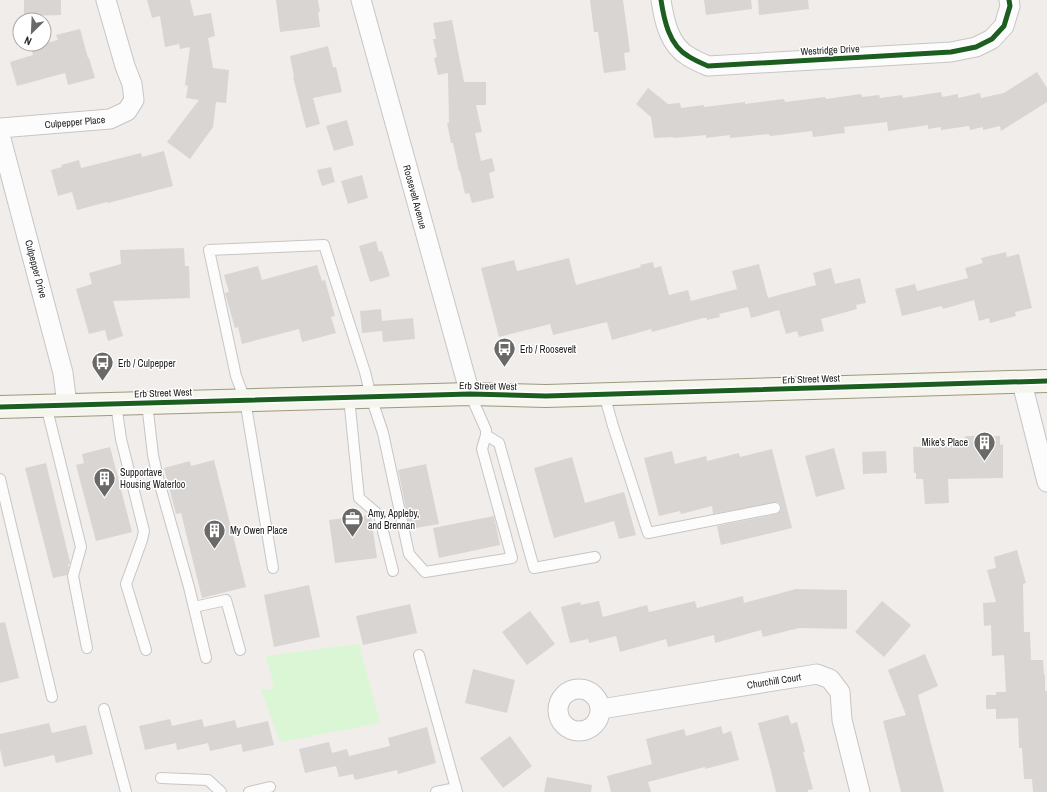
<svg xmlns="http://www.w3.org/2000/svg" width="1047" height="792" viewBox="0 0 1047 792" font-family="'Archivo Narrow',sans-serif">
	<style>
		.park { fill: #dbf6d5 }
		.building { fill: #d9d5d3 }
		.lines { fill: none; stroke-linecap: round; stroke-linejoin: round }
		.service-casing { stroke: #c7c6c5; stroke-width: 12 }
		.minor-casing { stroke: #c7c6c5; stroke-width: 21 }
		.secondary-casing { stroke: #9c9980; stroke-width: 24 }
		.service { stroke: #fdfcfc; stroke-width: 10 }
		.minor { stroke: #fdfcfc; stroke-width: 19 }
		.secondary { stroke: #f5f4ed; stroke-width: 22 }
		.cycleway-casing { stroke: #fff; stroke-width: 8 }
		.cycleway { stroke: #1b5e20; stroke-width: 5 }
		.labels { text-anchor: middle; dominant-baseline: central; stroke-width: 3; stroke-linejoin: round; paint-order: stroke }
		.street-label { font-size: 10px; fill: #222; stroke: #fff }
		.poi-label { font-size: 10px; fill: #222; stroke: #fff; text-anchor: start }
	</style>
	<rect width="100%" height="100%" fill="#f0edea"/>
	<polygon class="park" points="359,644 380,723 280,742 261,690 274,689 266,656"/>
	<g class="building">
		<polygon points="24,0 61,0 61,15 24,16"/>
		<polygon points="147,0 190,0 194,16 211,13 215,36 208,38 213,68 229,70 226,103 216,102 213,127 190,159 167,142 199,100 186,98 188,86 185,85 190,47 180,49 179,44 165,47 160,16 152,18"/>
		<polygon points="276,0 318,0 320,12 318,12 320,27 280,32"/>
		<polygon points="590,0 623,0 630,52 624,53 626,70 604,73 598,32 594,32"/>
		<polygon points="704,0 751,0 752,9 706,15"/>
		<polygon points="758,0 808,0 809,9 759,15"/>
		<polygon points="452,20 464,82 486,82 486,105 476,105 482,132 475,133 481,161 492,158 495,171 489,173 494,198 472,203 469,193 465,194 460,171 459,171 453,143 451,143 447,123 449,123 448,73 438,75 434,58 437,57 433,39 436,39 433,23"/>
		<polygon points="80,29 88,58 89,58 95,78 68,85 65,73 17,86 10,62 33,55 31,47 58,40 56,35"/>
		<polygon points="328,46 333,67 336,67 342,92 313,98 320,124 306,128 293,77 294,77 290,56"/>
		<polygon points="1037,72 1047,88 1047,102 1001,131 1000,126 983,130 983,127 970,130 969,126 941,130 941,127 928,129 928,125 888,131 887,122 844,127 845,133 813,137 812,131 770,136 769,134 730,138 730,135 706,138 706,135 673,138 673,137 654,138 651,117 636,104 648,88 668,104 680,103 681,108 704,105 704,107 745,102 745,104 784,99 785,102 825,97 826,99 861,94 862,97 879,95 880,98 902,95 903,98 941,92 942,97 958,94 958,98 980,93 981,98 1004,93"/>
		<polygon points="347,120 354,145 334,151 326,126"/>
		<polygon points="164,151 173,186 108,203 107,202 77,210 72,192 58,196 51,170 62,167 61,165 79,160 81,168 141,153 142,157"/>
		<polygon points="331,167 335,182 322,186 317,170"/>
		<polygon points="362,175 368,198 348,204 341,181"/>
		<polygon points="376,241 379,252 382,251 390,276 370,282 359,246"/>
		<polygon points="184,248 185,266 189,266 190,298 113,301 123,336 108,341 105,330 89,334 76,289 92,284 89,273 121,264 120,250"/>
		<polygon points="1006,252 1007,257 1019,254 1032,308 1015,312 1016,316 990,323 989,318 979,321 974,300 943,309 942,306 902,316 895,289 915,284 917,291 968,278 965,268 983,263 981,258"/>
		<polygon points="569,258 576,285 641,267 640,265 653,262 654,268 661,266 669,295 688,290 691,301 737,289 732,271 759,264 768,298 816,285 813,273 831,268 835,284 860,278 866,303 856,305 857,309 821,319 824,331 799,337 797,331 786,334 779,310 751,318 748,307 719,314 720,317 707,320 707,318 703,318 652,332 651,329 612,340 607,322 553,335 550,324 499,337 481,268 514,260 517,271"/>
		<polygon points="317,265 322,281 325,280 335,316 331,317 336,333 302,342 299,329 242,344 238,327 235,328 225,293 229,292 224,275 258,266 262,280"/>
		<polygon points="381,309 382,321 413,318 415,339 383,342 382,331 362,333 360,311"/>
		<polygon points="965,436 1000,436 1000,445 1003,444 1003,478 948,479 949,503 925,504 923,479 916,479 916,473 914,473 913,447 965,445"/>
		<polygon points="110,447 132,532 96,541 76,465 84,463 82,454"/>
		<polygon points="834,448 845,489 816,497 805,456"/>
		<polygon points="772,449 792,528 721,545 717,526 777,514 781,510 781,507 780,504 777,502 713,514 712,506 681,514 680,511 659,516 644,458 672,451 675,464 706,456 707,461 739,453 740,457"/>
		<polygon points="886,451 887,473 863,474 862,452"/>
		<polygon points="572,457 585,503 624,492 636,535 619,539 614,521 554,538 534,468"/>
		<polygon points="214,460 246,587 202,598 181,513 176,514 164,468 190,461 191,466"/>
		<polygon points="46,463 70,562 70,564 68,564 69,568 67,575 53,578 25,468"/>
		<polygon points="426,464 439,524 410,529 398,470"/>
		<polygon points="369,515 371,517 377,558 335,563 329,520"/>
		<polygon points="494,516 500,545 439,558 433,528"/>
		<polygon points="1017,550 1026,583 1023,584 1024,632 1030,632 1031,660 1043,660 1044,675 1045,675 1045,691 1047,691 1047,792 1033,792 1032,779 1024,779 1022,748 1019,748 1018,718 996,719 996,709 986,709 986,695 996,695 996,692 1006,692 1004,655 992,656 991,625 984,626 983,603 996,602 987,570 996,568 994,557"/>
		<polygon points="309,585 320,637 274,647 264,595"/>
		<polygon points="796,589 847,590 847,629 799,628 763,637 761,630 715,643 714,635 668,647 666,639 620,652 616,636 589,643 588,639 570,643 561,607 580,602 581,605 599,601 603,617 647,605 649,612 695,601 697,608 743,596 744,603"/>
		<polygon points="882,601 911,625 884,657 855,632"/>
		<polygon points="410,604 417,633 363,645 356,616"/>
		<polygon points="530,611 555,644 527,665 502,632"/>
		<polygon points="5,622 19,678 0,683 0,623"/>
		<polygon points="925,654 938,686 918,695 944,792 901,792 883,721 906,715 888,670"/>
		<polygon points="473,669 515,680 507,713 465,703"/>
		<polygon points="788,715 791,724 797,722 805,752 803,752 813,789 808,790 808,792 776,792 771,771 758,723"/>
		<polygon points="170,719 172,726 202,719 204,727 235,720 237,728 268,721 274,745 243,752 241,744 210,751 208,743 177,750 176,743 145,750 139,726"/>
		<polygon points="49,723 52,733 86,725 93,754 56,763 54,755 4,767 0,749 0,734"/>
		<polygon points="721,726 723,734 731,731 739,760 705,769 705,767 648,782 651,792 611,792 607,776 652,764 646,739 684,729 686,736"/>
		<polygon points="427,727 436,763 398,774 397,770 355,780 353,774 339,777 336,766 305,773 299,749 329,742 332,753 347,749 349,756 390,746 388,738"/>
		<polygon points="510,736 532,766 503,788 480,758"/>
		<polygon points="547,777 592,785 591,792 544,792"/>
	</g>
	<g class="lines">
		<defs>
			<g id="service">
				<polyline points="604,394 613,426 648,533 775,508"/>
				<polyline points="349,397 359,498 379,515 393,571"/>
				<polyline points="147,403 153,455 158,478 189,587 206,658"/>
				<polyline points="116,404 121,439 144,531 142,540 126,584 146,650"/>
				<polyline points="46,405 81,547 73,576 87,648"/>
				<polyline points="486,435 499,443 534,568 595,557"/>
				<polyline points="0,479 52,697"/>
				<polyline points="273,568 245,400 236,376 209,250 324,245 365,372 371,397 383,433 409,554 425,572 512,558 482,449 486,435 486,430 470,394"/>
				<polyline points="194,607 226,600 240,650"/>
				<polyline points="419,655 457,792"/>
				<polyline points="104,709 126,792"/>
				<polyline points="161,778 208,780 221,792"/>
				<polyline points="249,792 270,787"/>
				<polyline points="436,792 456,788"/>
			</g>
			<g id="minor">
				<polyline points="361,0 470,394"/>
				<path d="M661,0C664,20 669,45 688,56C694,60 701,63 708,66L951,52L976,47L992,39L1004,26L1010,6L1009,0"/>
				<polyline points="0,128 110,119 127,111 134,100 132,84 125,66 106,0"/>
				<polyline points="0,135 63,373 67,405"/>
				<polyline points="1022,383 1047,482"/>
				<circle cx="579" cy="710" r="21"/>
				<polyline points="601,709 817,674 830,679 840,692 842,720 860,792"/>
			</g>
			<polyline id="secondary" points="0,407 470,394 546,396 1047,381"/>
		</defs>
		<use href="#service" class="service-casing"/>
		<use href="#minor" class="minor-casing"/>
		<use href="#secondary" class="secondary-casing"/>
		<use href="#service" class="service"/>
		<use href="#minor" class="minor"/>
		<use href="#secondary" class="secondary"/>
		<defs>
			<g id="cycleway">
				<path d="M661,0C664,20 669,45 688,56C694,60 701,63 708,66L951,52L976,47L992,39L1004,26L1010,6L1009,0"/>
				<polyline points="0,407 470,394 546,396 1047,381"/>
			</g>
		</defs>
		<use href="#cycleway" class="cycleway-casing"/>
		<use href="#cycleway" class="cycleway"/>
	</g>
	<defs>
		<symbol id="bus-pin" viewBox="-11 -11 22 30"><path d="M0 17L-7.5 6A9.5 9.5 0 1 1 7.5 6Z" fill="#6a6968" stroke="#fff"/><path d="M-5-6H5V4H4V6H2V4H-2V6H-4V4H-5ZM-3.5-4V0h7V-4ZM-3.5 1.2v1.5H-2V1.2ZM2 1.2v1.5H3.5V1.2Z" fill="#fff"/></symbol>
		<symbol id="building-pin" viewBox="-11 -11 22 30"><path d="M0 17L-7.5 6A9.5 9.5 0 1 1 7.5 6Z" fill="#6a6968" stroke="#fff"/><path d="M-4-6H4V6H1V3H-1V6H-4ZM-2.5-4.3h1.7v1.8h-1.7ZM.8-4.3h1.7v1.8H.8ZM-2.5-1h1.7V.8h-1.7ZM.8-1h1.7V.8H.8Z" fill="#fff"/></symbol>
		<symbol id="office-pin" viewBox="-11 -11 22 30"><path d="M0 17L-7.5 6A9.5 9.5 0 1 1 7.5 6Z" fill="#6a6968" stroke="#fff"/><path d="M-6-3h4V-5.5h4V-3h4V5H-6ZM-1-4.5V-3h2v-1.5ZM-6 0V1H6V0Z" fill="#fff"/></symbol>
	</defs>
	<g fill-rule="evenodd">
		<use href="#bus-pin" x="492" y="336" width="25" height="34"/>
		<use href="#bus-pin" x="90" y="350" width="25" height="34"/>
		<use href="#building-pin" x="972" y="430" width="25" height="34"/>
		<use href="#building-pin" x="92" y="466" width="25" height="34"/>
		<use href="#office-pin" x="340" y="506" width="25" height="34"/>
		<use href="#building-pin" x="202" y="518" width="25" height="34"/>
	</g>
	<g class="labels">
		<g class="street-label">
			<text transform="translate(830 50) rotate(-3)">Westridge Drive</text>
			<text transform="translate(75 122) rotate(-5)">Culpepper Place</text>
			<text transform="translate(415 197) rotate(75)">Roosevelt Avenue</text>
			<text transform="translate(36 269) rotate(75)">Culpepper Drive</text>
			<text transform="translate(811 379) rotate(-2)">Erb Street West</text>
			<text transform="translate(488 386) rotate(1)">Erb Street West</text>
			<text transform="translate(163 393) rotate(-2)">Erb Street West</text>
			<text transform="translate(774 681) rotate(-9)">Churchill Court</text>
		</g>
		<g class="poi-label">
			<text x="520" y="349">Erb / Roosevelt</text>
			<text x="118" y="363">Erb / Culpepper</text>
			<text x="968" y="442" text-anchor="end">Mike's Place</text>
			<text x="120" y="472">Supportave<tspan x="120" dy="12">Housing Waterloo</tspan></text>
			<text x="368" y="513">Amy, Appleby,<tspan x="368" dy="12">and Brennan</tspan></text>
			<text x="230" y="530">My Owen Place</text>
		</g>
	</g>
	<g transform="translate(32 32) rotate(204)"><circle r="19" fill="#ffffff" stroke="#a7a7a7"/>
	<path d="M0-3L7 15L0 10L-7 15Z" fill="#6a6968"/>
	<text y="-6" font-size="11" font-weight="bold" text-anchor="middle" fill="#222222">N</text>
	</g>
</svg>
